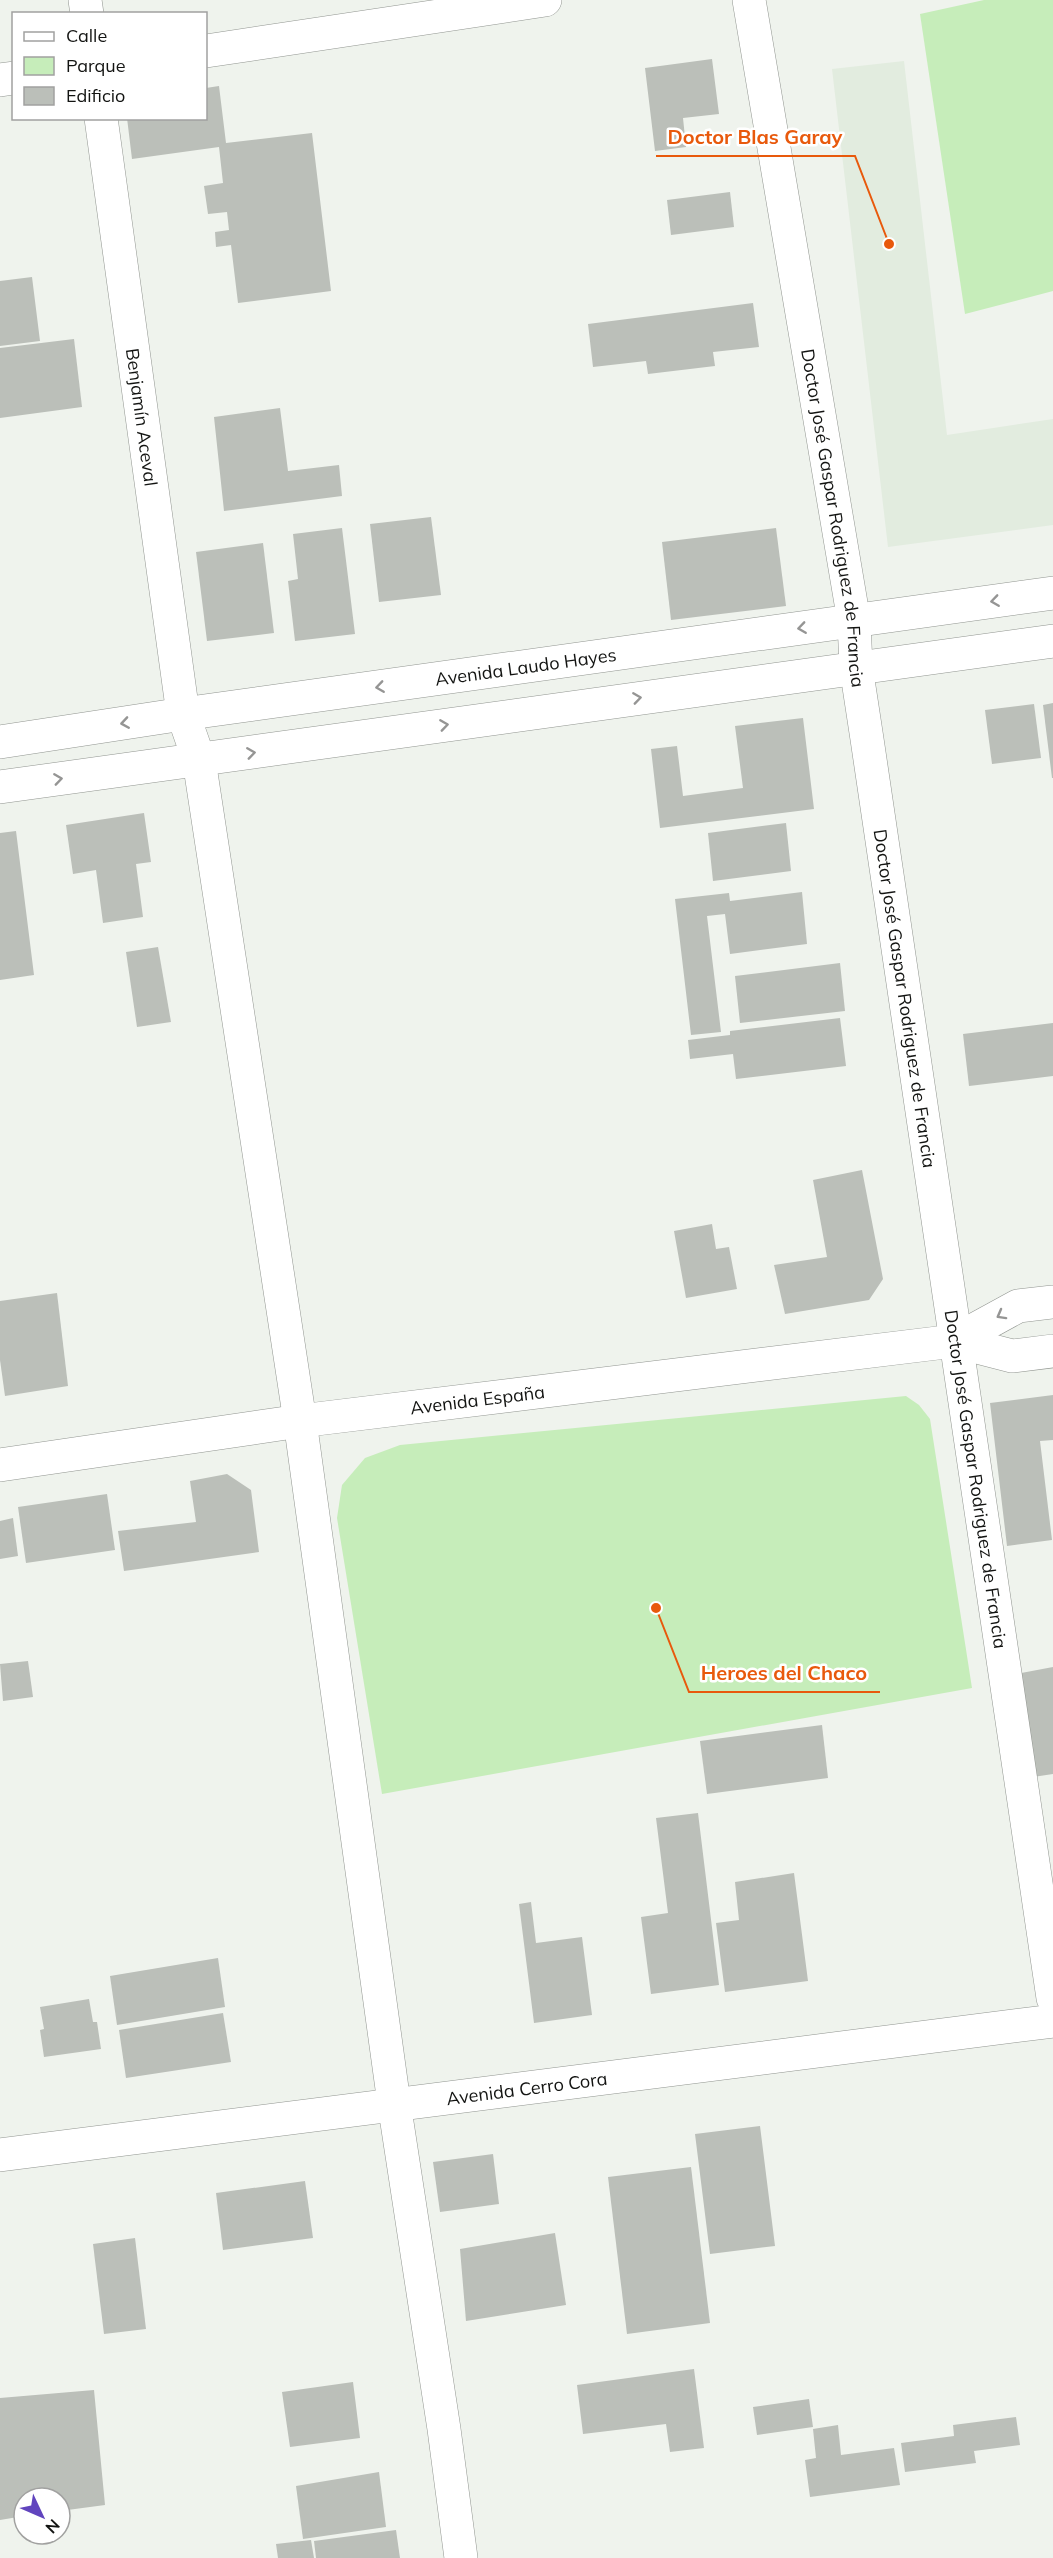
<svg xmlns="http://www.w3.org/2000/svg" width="1053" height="2558" viewBox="0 0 1053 2558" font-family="Mulish,sans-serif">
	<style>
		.built { fill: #e2ecdf }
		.green { fill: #c6edba }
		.building { fill: #bbbfb9 }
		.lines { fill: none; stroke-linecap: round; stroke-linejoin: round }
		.minor-casing { stroke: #919590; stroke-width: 34 }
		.minor { stroke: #fff; stroke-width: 33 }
		.oneway { stroke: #959594 }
		.labels { text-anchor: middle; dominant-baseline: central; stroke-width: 5; stroke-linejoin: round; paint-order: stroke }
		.street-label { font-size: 18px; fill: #131412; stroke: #fff }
		.leader { fill: none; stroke: #e8590c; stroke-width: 2 }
		.callout-dot { fill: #e8590c; stroke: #fff; stroke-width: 2 }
		.callout-label { font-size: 20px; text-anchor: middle; font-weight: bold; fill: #e8590c; stroke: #fff; stroke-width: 5; stroke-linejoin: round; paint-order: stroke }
	</style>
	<rect width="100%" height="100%" fill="#eff3ed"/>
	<polygon class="built" points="904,61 947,435 1053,419 1053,525 888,547 832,69"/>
	<g class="green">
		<polygon points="984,0 1053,0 1053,291 965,314 920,14"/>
		<polygon points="906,1396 919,1405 930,1419 972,1688 382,1794 337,1518 342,1485 365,1458 400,1445"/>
	</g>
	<g class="building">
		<polygon points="712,59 719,114 683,118 686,147 655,151 645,68"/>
		<polygon points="219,86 226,143 312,133 331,291 238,303 231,245 216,247 215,232 229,230 227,212 208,214 204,186 223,183 219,147 132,159 127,118 206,118 206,88"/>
		<polygon points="730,192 734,227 671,235 667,200"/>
		<polygon points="32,277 40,341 0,346 0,281"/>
		<polygon points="753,303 759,347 713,352 715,366 648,374 646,361 593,367 588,324"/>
		<polygon points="74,339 82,407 0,418 0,348"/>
		<polygon points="280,408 288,471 339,465 342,496 224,511 214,417"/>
		<polygon points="431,517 441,595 379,602 370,524"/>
		<polygon points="342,528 355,634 295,641 288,581 298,579 293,534"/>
		<polygon points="776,528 786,606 671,620 662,542"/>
		<polygon points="263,543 274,633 207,641 196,552"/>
		<polygon points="1053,703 1053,778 1052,778 1043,705"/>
		<polygon points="1034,704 1041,758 992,764 985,710"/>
		<polygon points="803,718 814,809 660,828 651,749 677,746 683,796 743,788 735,726"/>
		<polygon points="144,813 151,862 136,864 143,917 103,923 96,870 73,874 66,825"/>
		<polygon points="786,823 791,871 713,881 708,833"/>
		<polygon points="16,831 34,975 0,980 0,833"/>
		<polygon points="802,892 807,944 730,954 725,914 707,916 721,1032 691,1035 675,899 729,893 730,901"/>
		<polygon points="158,947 171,1022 137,1027 126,952"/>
		<polygon points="840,963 845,1011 740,1023 735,976"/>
		<polygon points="840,1018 846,1066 736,1079 733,1054 690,1059 688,1040 730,1035 730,1031"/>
		<polygon points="1053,1023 1053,1076 969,1086 963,1034"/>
		<polygon points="862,1170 883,1279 869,1300 785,1314 774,1265 827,1257 813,1180"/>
		<polygon points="712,1224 716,1249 729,1247 737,1289 686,1298 674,1231"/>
		<polygon points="57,1293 68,1386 5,1396 0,1360 0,1301"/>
		<polygon points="1053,1395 1053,1440 1040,1441 1052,1540 1007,1546 990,1403"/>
		<polygon points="227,1474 251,1490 259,1552 124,1571 118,1531 196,1522 190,1481"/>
		<polygon points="107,1494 115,1550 26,1563 18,1507"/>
		<polygon points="13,1518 18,1556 0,1559 0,1521"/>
		<polygon points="28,1661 33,1697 3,1701 0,1664"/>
		<polygon points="1053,1667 1053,1774 1033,1777 1016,1674"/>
		<polygon points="822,1725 828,1778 707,1794 700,1741"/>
		<polygon points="698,1813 719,1985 651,1994 641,1917 668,1913 656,1818"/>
		<polygon points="794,1873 808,1981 725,1992 716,1923 739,1920 735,1882"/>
		<polygon points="531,1902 536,1943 582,1937 592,2015 534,2023 519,1904"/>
		<polygon points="218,1958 225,2007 117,2025 110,1976"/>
		<polygon points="89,1999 93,2022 97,2022 101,2049 44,2057 40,2030 44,2029 40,2007"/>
		<polygon points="223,2013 231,2062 126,2078 119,2030"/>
		<polygon points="760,2126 775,2246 710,2254 695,2134"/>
		<polygon points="493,2154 499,2204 440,2212 433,2162"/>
		<polygon points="691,2167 710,2323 627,2334 608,2177"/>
		<polygon points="305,2181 313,2238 223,2250 216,2193"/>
		<polygon points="555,2233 566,2305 466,2321 460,2249"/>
		<polygon points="135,2238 146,2329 104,2334 93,2244"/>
		<polygon points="694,2369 704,2448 670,2452 666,2424 583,2434 577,2385"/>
		<polygon points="353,2382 360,2438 290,2447 282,2392"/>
		<polygon points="94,2390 105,2505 60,2511 60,2498 24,2498 24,2516 0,2520 0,2398"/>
		<polygon points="809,2399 813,2427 757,2435 753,2407"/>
		<polygon points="1016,2417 1020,2445 974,2451 976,2463 905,2472 901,2443 954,2436 953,2425"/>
		<polygon points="838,2425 841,2455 894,2448 900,2485 810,2497 805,2460 816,2458 813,2429"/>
		<polygon points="379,2472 386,2527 303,2539 296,2486"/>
		<polygon points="396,2530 400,2558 316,2558 314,2541"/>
		<polygon points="311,2540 314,2558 278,2558 276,2544"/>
	</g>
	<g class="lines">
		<defs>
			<g id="minor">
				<polyline points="85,0 87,14"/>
				<path id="s1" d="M749,0L854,621L856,667L867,739L1053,1998"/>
				<polyline points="206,51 545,0"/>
				<polyline points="0,80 14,78"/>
				<path id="s2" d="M101,118L183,714L199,760L300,1421L394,2103L444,2429L461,2558"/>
				<path id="s3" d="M0,742L183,714L1053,593"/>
				<polyline points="0,787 1053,641"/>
				<polyline points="954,1341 1018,1306 1053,1302"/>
				<path id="s4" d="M0,1465L300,1421L954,1341L1012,1356L1053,1351"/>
				<path id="s5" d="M0,2155L1053,2021"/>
			</g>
		</defs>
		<use href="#minor" class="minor-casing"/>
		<use href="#minor" class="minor"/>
	</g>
	<defs><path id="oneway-chevron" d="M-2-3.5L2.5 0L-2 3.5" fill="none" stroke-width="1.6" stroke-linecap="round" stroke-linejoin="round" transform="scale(1.5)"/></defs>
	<g class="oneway">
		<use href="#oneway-chevron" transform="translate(995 601) rotate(172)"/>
		<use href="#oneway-chevron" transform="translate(802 628) rotate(172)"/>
		<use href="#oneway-chevron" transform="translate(380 687) rotate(172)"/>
		<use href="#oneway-chevron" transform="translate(637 698) rotate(-8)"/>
		<use href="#oneway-chevron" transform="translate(125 723) rotate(171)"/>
		<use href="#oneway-chevron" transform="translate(444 725) rotate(-8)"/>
		<use href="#oneway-chevron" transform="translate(251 753) rotate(-8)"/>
		<use href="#oneway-chevron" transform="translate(58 779) rotate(-8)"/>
		<use href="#oneway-chevron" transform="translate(1001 1315) rotate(151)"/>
	</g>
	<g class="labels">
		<g class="street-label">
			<text stroke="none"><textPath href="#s2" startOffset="302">Benjamín Aceval</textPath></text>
			<text stroke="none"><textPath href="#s1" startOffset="525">Doctor José Gaspar Rodriguez de Francia</textPath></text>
			<text stroke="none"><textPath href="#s3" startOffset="531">Avenida Laudo Hayes</textPath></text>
			<text stroke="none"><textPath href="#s1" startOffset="1011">Doctor José Gaspar Rodriguez de Francia</textPath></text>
			<text stroke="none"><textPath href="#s4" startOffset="482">Avenida España</textPath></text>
			<text stroke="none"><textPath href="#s1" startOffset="1497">Doctor José Gaspar Rodriguez de Francia</textPath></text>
			<text stroke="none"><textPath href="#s5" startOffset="531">Avenida Cerro Cora</textPath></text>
		</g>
	</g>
	<path class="leader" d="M889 244L855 156H656M656 1608L689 1692H880"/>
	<g class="callout-dot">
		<circle cx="889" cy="244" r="6"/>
		<circle cx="656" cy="1608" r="6"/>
	</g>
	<g class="callout-label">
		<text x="755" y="144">Doctor Blas Garay</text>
		<text x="784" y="1680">Heroes del Chaco</text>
	</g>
	<rect x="12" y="12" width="195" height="108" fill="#ffffff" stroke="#a1a1a0" stroke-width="1.5"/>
	<rect x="24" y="32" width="30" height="9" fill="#ffffff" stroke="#a1a1a0" stroke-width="1.5"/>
	<text x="66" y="42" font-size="18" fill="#131412">Calle</text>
	<rect x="24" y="57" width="30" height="18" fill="#c6edba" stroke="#a1a1a0" stroke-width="1.5"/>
	<text x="66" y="72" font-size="18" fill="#131412">Parque</text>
	<rect x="24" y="87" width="30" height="18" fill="#bbbfb9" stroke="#a1a1a0" stroke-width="1.5"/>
	<text x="66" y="102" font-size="18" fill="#131412">Edificio</text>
	<g transform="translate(42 2516) rotate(134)"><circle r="28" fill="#ffffff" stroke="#a1a1a0" stroke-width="1.5"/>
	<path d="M0-4.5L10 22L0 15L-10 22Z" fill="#6145be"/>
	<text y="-9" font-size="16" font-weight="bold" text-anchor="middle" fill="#131412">N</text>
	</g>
</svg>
